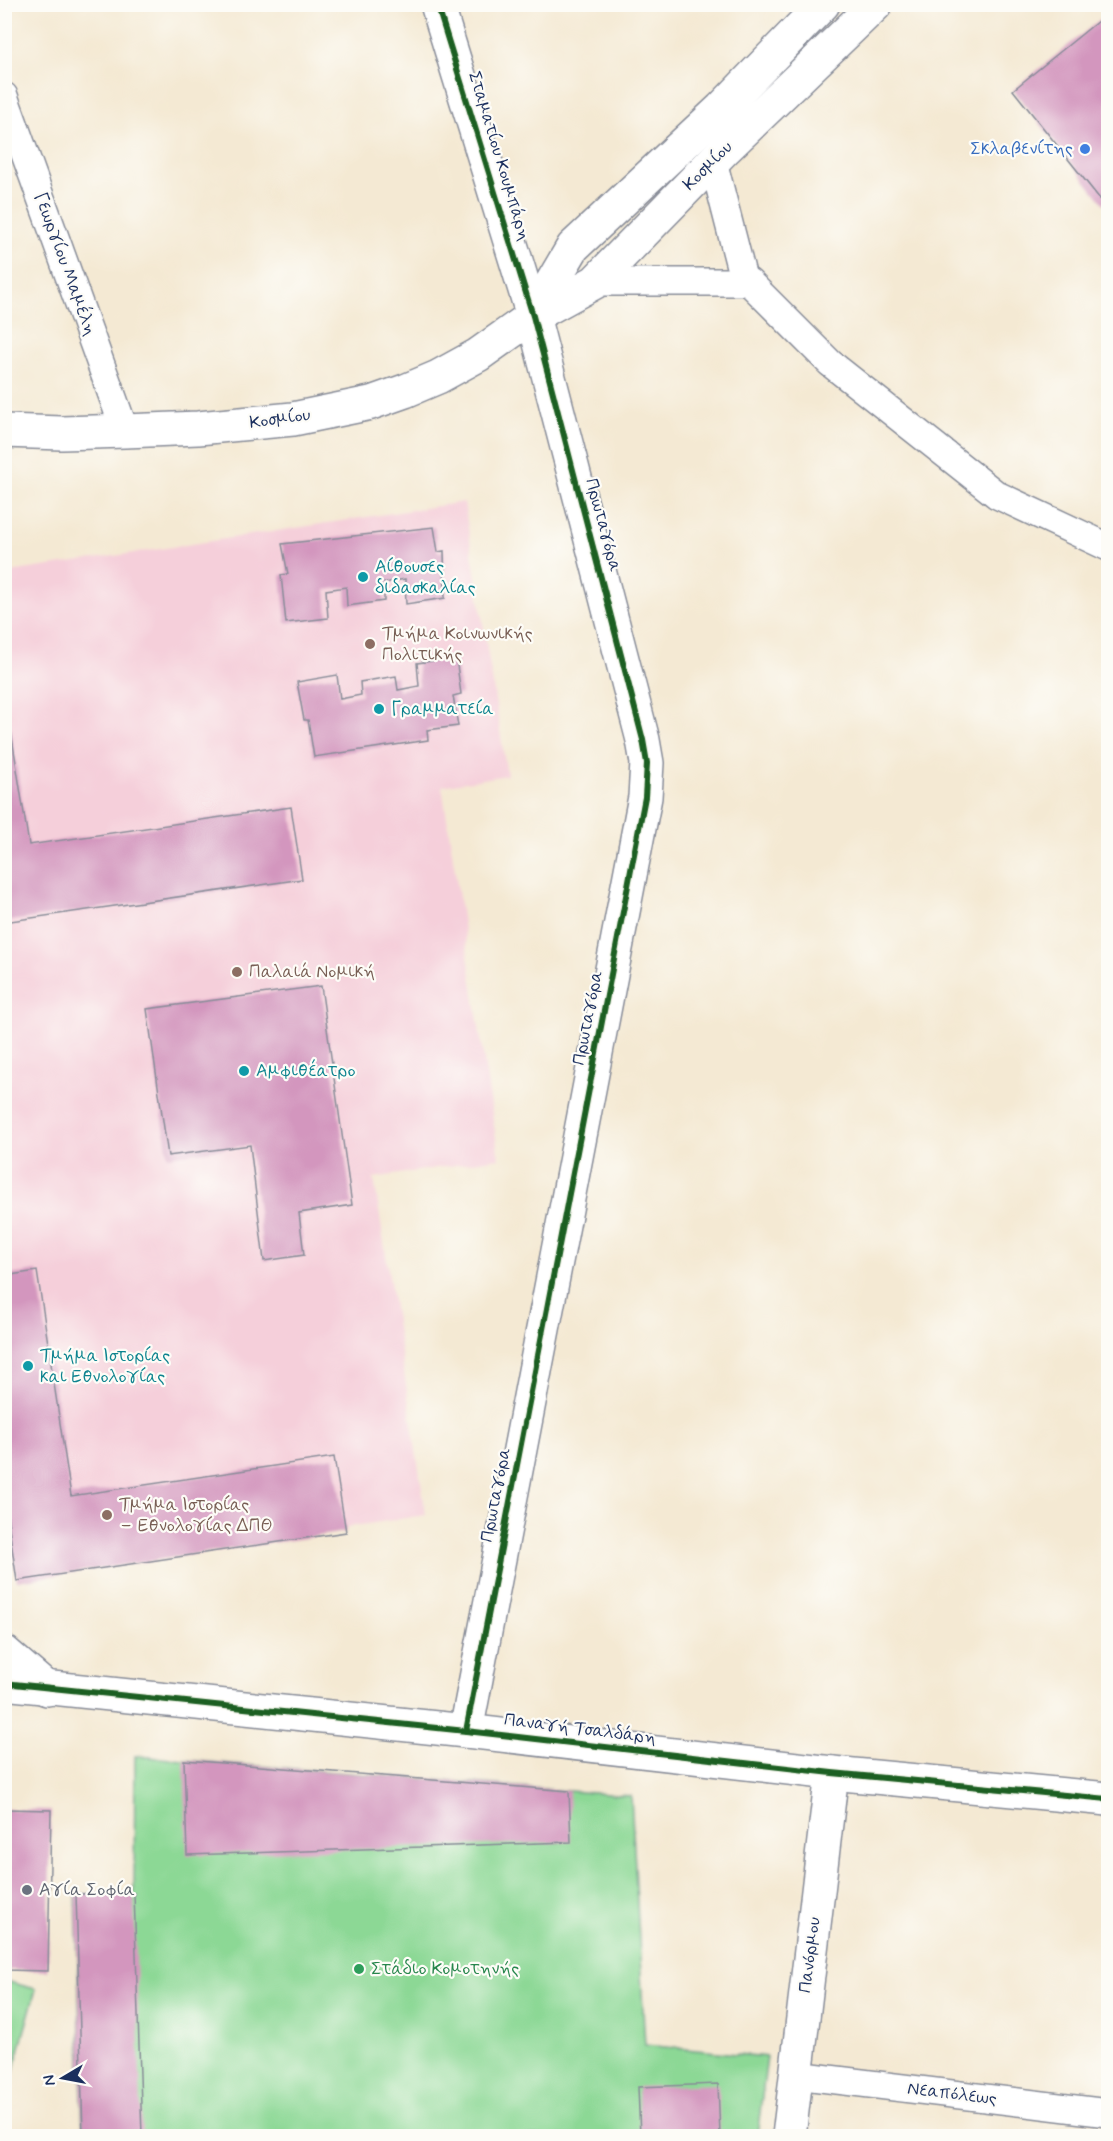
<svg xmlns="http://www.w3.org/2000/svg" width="1113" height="2141" viewBox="0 0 1113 2141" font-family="Mynerve,sans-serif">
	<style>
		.built { fill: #f5cfda }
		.green { fill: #8cd895; stroke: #54847a; stroke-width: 1.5 }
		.building { fill: #d396be }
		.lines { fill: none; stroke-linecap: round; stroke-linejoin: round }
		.street-casing { stroke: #888c98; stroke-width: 30 }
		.secondary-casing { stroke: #888c98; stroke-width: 36 }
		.street { stroke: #fff; stroke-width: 27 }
		.secondary { stroke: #fff; stroke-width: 33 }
		.cycleway-casing { stroke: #fdfcf7; stroke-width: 10 }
		.cycleway { stroke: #1b5e20; stroke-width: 6 }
		.shop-dot { fill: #3f7fe0; stroke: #fdfcf7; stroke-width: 2 }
		.culture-dot { fill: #0f9aa8; stroke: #fdfcf7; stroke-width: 2 }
		.education-dot { fill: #8d6e63; stroke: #fdfcf7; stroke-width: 2 }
		.worship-dot { fill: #6b7280; stroke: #fdfcf7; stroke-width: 2 }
		.leisure-dot { fill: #2e9e5b; stroke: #fdfcf7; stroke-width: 2 }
		.labels { text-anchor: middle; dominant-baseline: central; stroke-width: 4.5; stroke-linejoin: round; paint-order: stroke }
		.shop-label { font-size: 18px; fill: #366cbe; stroke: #fdfcf7; text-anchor: end }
		.street-label { font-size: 18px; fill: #1b2f5e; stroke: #fdfcf7 }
		.culture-label { font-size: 18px; fill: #0d838f; stroke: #fdfcf7; text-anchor: start }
		.education-label { font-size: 18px; fill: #785e54; stroke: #fdfcf7; text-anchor: start }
		.worship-label { font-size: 18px; fill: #5b616d; stroke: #fdfcf7; text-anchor: start }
		.leisure-label { font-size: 18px; fill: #27864d; stroke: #fdfcf7; text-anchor: start }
	</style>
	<rect width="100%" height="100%" fill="#fdfcf7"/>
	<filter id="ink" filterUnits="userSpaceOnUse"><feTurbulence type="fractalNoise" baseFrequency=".0167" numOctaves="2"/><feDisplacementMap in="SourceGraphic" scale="12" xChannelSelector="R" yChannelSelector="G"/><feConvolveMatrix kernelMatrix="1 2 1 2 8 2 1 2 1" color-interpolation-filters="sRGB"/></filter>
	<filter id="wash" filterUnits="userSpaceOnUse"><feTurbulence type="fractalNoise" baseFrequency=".008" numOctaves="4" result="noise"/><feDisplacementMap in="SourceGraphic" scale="24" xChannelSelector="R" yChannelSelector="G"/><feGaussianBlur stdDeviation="1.35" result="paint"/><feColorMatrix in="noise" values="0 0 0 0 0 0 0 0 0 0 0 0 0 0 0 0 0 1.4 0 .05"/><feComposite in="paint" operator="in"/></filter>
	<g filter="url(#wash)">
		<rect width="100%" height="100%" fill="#f4e9d3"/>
		<polygon class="built" points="464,502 507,775 442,786 499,1158 374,1178 426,1515 23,1577 4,1460 4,573"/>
		<g class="green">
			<polygon points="135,1756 631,1796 645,2045 767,2057 757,2136 83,2136 76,1894 134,1893"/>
			<polygon points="5,1981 36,1989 5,2102 4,1981"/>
		</g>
		<g id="blocks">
			<g class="building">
				<polygon points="1108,13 1108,209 1013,90"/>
				<polygon points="434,527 438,552 444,551 445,598 406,604 405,579 384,583 384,601 347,606 346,587 326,590 328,618 286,623 281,575 288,574 282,544"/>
				<polygon points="456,658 461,694 453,696 458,726 427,730 428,740 314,757 308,720 304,720 297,682 337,675 340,699 361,695 360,682 396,676 398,690 419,686 417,663"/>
				<polygon points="4,687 29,845 291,807 302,879 4,922"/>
				<polygon points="321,986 352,1205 299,1213 304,1255 264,1261 250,1145 168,1156 147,1009"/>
				<polygon points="37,1271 71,1496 334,1457 346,1532 17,1581 4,1494 4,1276"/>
				<polygon points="184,1760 569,1791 571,1842 187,1855"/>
				<polygon points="4,1809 51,1810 48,1971 4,1970"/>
				<polygon points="134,1893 142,2136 83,2136 76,1894"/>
				<polygon points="718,2084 720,2136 640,2136 638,2087"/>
			</g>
		</g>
	</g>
	<g filter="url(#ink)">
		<use href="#blocks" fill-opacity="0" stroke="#888c98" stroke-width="1.5"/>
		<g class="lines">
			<defs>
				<g id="street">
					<polyline points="4,96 125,431"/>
					<polyline points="713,161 744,282"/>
					<polyline points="595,282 749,282 830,363 997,495 1108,547"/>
					<polyline points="796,2075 1108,2113"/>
				</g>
				<g id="secondary">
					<polyline points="437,4 533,316 643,740 647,763 645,797 466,1731"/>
					<polyline points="533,315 573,247 721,109 823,4"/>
					<polyline points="4,431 62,433 125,431 198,428 293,419 371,403 405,391 438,377 478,355 533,316 595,282 726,148 876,4"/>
					<polyline points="4,1652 47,1689"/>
					<polyline points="4,1683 466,1731 832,1773 1108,1799"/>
					<polyline points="789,2136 832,1773"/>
				</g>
			</defs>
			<use href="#street" class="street-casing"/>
			<use href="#secondary" class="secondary-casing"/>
			<use href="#street" class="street"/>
			<use href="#secondary" class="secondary"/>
			<defs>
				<g id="cycleway">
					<polyline points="437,4 533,316 643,740 647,763 645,797 466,1731"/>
					<polyline points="4,1683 466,1731 832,1773 1108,1799"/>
				</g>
			</defs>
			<use href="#cycleway" class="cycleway-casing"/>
			<use href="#cycleway" class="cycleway"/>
		</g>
	</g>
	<circle class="shop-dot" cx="1085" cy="149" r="6"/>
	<g class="culture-dot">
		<circle cx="363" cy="577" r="6"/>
		<circle cx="379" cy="709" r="6"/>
		<circle cx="244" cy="1071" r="6"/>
		<circle cx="28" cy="1366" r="6"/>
	</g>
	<g class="education-dot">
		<circle cx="370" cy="644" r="6"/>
		<circle cx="237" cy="972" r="6"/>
		<circle cx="107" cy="1515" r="6"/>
	</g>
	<circle class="worship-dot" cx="27" cy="1890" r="6"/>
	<circle class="leisure-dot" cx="359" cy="1969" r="6"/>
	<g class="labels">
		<g class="shop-label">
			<text x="1073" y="149">Σκλαβενίτης</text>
		</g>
		<g class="street-label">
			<text transform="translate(499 156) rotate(73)">Σταματίου Κουμπάρη</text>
			<text transform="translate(708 166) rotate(-45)">Κοσμίου</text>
			<text transform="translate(65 264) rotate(70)">Γεωργίου Μαμέλη</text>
			<text transform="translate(280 419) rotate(-8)">Κοσμίου</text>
			<text transform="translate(603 525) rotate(75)">Πρωταγόρα</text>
			<text transform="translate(588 1018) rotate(-79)">Πρωταγόρα</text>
			<text transform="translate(496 1495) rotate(-79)">Πρωταγόρα</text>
			<text transform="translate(580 1729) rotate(7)">Παναγή Τσαλδάρη</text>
			<text transform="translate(810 1955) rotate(-83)">Πανόρμου</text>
			<text transform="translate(952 2094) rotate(7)">Νεαπόλεως</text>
		</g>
		<g class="culture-label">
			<text x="375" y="567">Αίθουσες<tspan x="375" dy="21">διδασκαλίας</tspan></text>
			<text x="391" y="709">Γραμματεία</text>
			<text x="256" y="1071">Αμφιθέατρο</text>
			<text x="40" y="1356">Τμήμα Ιστορίας<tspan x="40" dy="21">και Εθνολογίας</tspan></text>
		</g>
		<g class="education-label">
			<text x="382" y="634">Τμήμα Κοινωνικής<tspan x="382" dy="21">Πολιτικής</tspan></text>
			<text x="249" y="972">Παλαιά Νομική</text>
			<text x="119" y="1505">Τμήμα Ιστορίας<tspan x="119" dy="21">– Εθνολογίας ΔΠΘ</tspan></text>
		</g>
		<g class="worship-label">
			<text x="39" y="1890">Αγία Σοφία</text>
		</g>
		<g class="leisure-label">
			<text x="371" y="1969">Στάδιο Κομοτηνής</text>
		</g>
	</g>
	<rect width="1113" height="2141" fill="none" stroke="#fdfcf7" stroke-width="24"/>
	<g transform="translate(63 2078) rotate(260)" stroke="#fdfcf7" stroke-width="4.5" paint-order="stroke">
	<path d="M0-4.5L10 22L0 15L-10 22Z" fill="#1b2f5e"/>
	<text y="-9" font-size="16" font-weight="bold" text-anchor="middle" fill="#1b2f5e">N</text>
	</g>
</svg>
